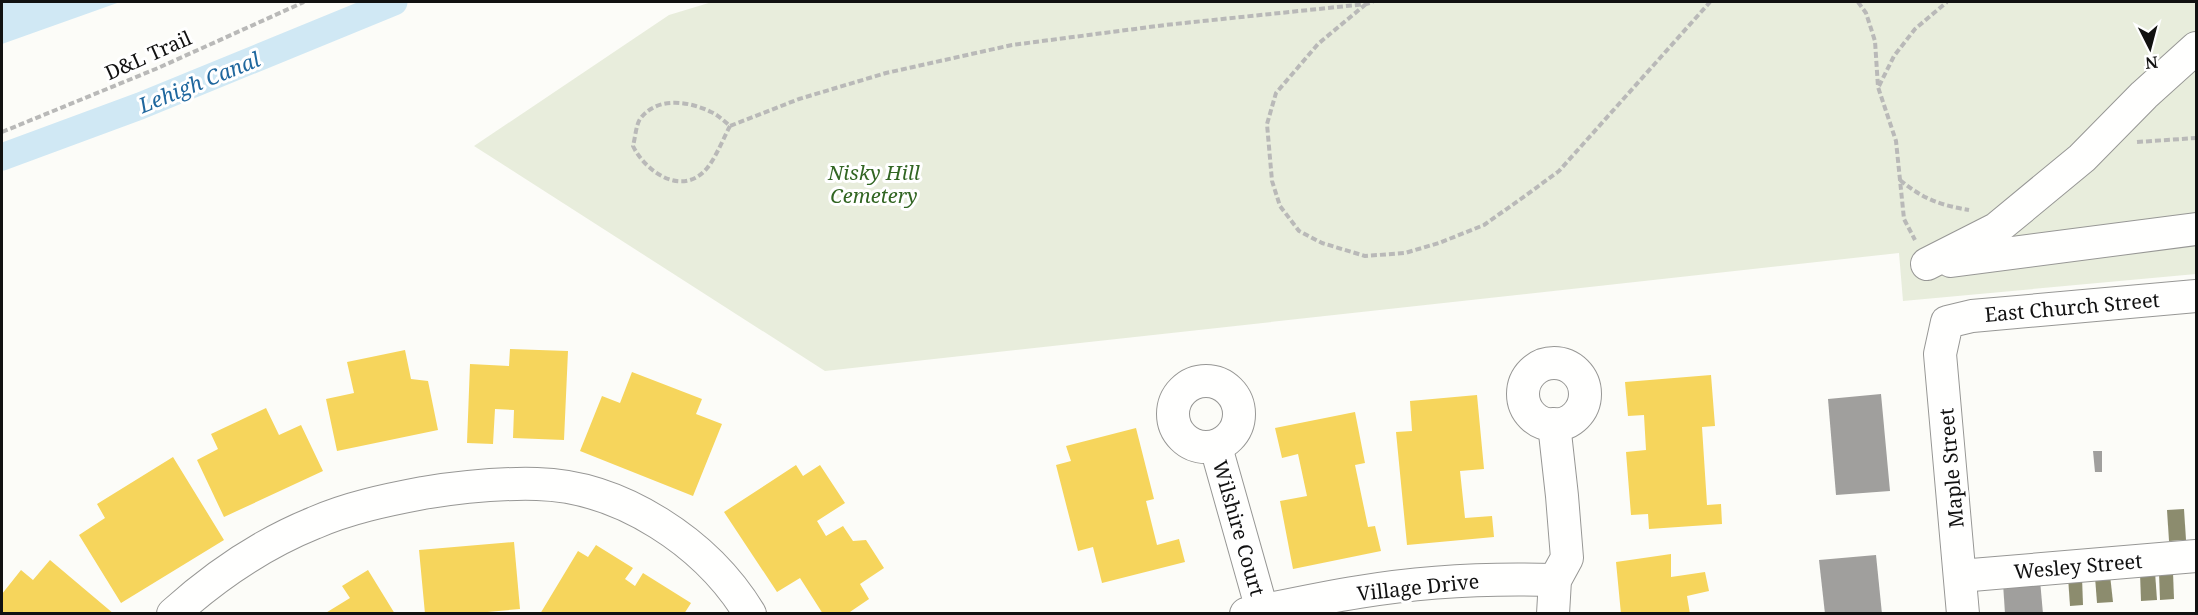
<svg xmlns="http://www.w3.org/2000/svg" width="2198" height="615" viewBox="0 0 2198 615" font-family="'Noto Serif',serif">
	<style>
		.cemetery { fill: #e8eddc }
		.water { fill: #d0e8f4 }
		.homes { fill: #f6d55c }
		.industry { fill: #8c8c6e }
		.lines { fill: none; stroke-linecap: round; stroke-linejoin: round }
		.canal { stroke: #d0e8f4; stroke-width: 27 }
		.building { fill: #a09f9d }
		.minor-casing { stroke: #979795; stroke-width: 34 }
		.path { stroke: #b9b9b8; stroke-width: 4; stroke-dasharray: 6 3; stroke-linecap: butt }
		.minor { stroke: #fffffe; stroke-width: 32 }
		.labels { text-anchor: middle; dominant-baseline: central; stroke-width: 6; stroke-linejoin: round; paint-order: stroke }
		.street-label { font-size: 20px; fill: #111; stroke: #fff }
		.park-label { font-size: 20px; font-style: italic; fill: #326623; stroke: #fff }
		.water-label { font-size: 21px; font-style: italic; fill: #1f679e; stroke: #fff }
	</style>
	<rect width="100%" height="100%" fill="#fcfcf8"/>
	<polygon class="cemetery" points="712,2 2196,2 2196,274 1903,301 1899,253 825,371 474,146 669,15"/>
	<polygon class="water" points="2,2 120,2 2,44"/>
	<g class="homes">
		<polygon points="510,349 568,351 564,440 513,438 514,410 495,409 493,444 467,443 470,364 509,366"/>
		<polygon points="405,350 411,379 428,381 438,430 337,451 326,399 354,393 347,362"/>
		<polygon points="632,372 702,399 696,414 722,424 693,496 580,451 602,396 620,403"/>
		<polygon points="1711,375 1715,426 1702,427 1707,505 1721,504 1722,524 1649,529 1648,514 1631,515 1626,452 1646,450 1644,415 1628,416 1625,382"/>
		<polygon points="1477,395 1484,469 1460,471 1465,518 1492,516 1494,537 1407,545 1396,432 1412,431 1410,401"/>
		<polygon points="266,408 279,435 301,425 323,471 224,517 197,460 218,449 211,434"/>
		<polygon points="1355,412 1365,463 1355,465 1368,527 1375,526 1381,551 1293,569 1280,501 1307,496 1298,454 1282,458 1275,428"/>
		<polygon points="1136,428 1154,499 1146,501 1157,545 1179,539 1185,562 1102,583 1093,547 1078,551 1056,465 1071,461 1066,446"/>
		<polygon points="173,457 224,540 121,603 79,535 105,518 97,504"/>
		<polygon points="796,465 803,476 820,465 845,503 817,521 826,536 843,526 853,541 866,540 884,568 860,584 869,599 847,614 823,614 800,578 777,592 724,512"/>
		<polygon points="514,542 520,609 465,614 425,614 419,550"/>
		<polygon points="596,545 633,568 625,579 635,586 643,573 691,603 684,614 540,614 578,551 588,557"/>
		<polygon points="1671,554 1671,577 1705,572 1709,591 1687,596 1690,614 1621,614 1616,562"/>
		<polygon points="50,560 114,614 2,614 2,594 21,570 33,580"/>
		<polygon points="368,570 395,614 324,614 350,598 342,586"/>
	</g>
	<g class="industry">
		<polygon points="2184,509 2186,540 2169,541 2167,510"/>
		<polygon points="2155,572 2157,600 2141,601 2140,573"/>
		<polygon points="2173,572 2174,599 2160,600 2159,573"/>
		<polygon points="2110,575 2113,602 2097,603 2095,577"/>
		<polygon points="2068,577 2082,577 2083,605 2070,606"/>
	</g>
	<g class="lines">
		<polyline class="canal" points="2,157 140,106 394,2"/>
	</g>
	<g class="building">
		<polygon points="1881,394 1890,491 1836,495 1828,399"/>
		<polygon points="2093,451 2102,451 2102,472 2095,472"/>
		<polygon points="1876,555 1882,614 1825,614 1819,560"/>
		<polygon points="2040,580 2043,614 2005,614 2003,583"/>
	</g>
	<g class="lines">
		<defs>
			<g id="minor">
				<polyline points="1951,261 2196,229"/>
				<polyline points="1927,264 1996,229 2082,158 2144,95 2196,48"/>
				<circle cx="1554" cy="394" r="31"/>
				<circle cx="1206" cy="414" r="33"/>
				<polyline points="1216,447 1262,610"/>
				<polyline points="1960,576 2196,556"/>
				<path d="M173,614C214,577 262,544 314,523C348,508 386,500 423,493C460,487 499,483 537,484C621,486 707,543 750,614"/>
				<path d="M1246,614C1284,606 1321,598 1359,592C1424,581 1490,578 1555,580"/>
				<polyline points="1553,614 1555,580 1567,558 1562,496 1554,424"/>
				<polyline points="1963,614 1940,354 1947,322 1972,316 2196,296"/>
			</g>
		</defs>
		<use href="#minor" class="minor-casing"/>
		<g class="path">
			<polyline points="1858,2 1866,13 1875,41 1878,87 1896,141 1904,219 1915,240"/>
			<polyline points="1366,4 1318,44 1276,93 1267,124 1272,181 1280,206 1299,231 1322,243 1365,256 1405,253 1439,243 1484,225 1525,196 1559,171 1710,2"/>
			<polyline points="1879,86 1894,56 1915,29 1947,2"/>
			<path d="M730,126C723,139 717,155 708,167C684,198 646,173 633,146C635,139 636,125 640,119C657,96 689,101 711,112C718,115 724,121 730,126L799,99L886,73L1012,45L1165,25L1366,4L1373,2"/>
			<polyline points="2,132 158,68 304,2"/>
			<polyline points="2137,142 2196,138"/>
			<path d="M1900,180C1923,199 1940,205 1969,210"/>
		</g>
		<use href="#minor" class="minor"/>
	</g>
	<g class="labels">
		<g class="street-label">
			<text transform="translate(148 55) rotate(-24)">D&amp;L Trail</text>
			<text transform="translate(2072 307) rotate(-5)">East Church Street</text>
			<text transform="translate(1951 468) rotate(-95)">Maple Street</text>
			<text transform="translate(1239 528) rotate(74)">Wilshire Court</text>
			<text transform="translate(2078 566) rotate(-5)">Wesley Street</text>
			<text transform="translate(1418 587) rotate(-6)">Village Drive</text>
		</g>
		<g class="park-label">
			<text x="874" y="172">Nisky Hill<tspan x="874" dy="23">Cemetery</tspan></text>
		</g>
		<g class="water-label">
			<text transform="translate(199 82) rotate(-22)">Lehigh Canal</text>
		</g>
	</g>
	<rect width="2198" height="615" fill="none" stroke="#111111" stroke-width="6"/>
	<g transform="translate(2150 48) rotate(174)" stroke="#ffffff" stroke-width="4.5" paint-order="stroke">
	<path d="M0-4.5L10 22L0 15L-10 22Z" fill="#111111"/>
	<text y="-9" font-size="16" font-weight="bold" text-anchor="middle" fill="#111111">N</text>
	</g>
</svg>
